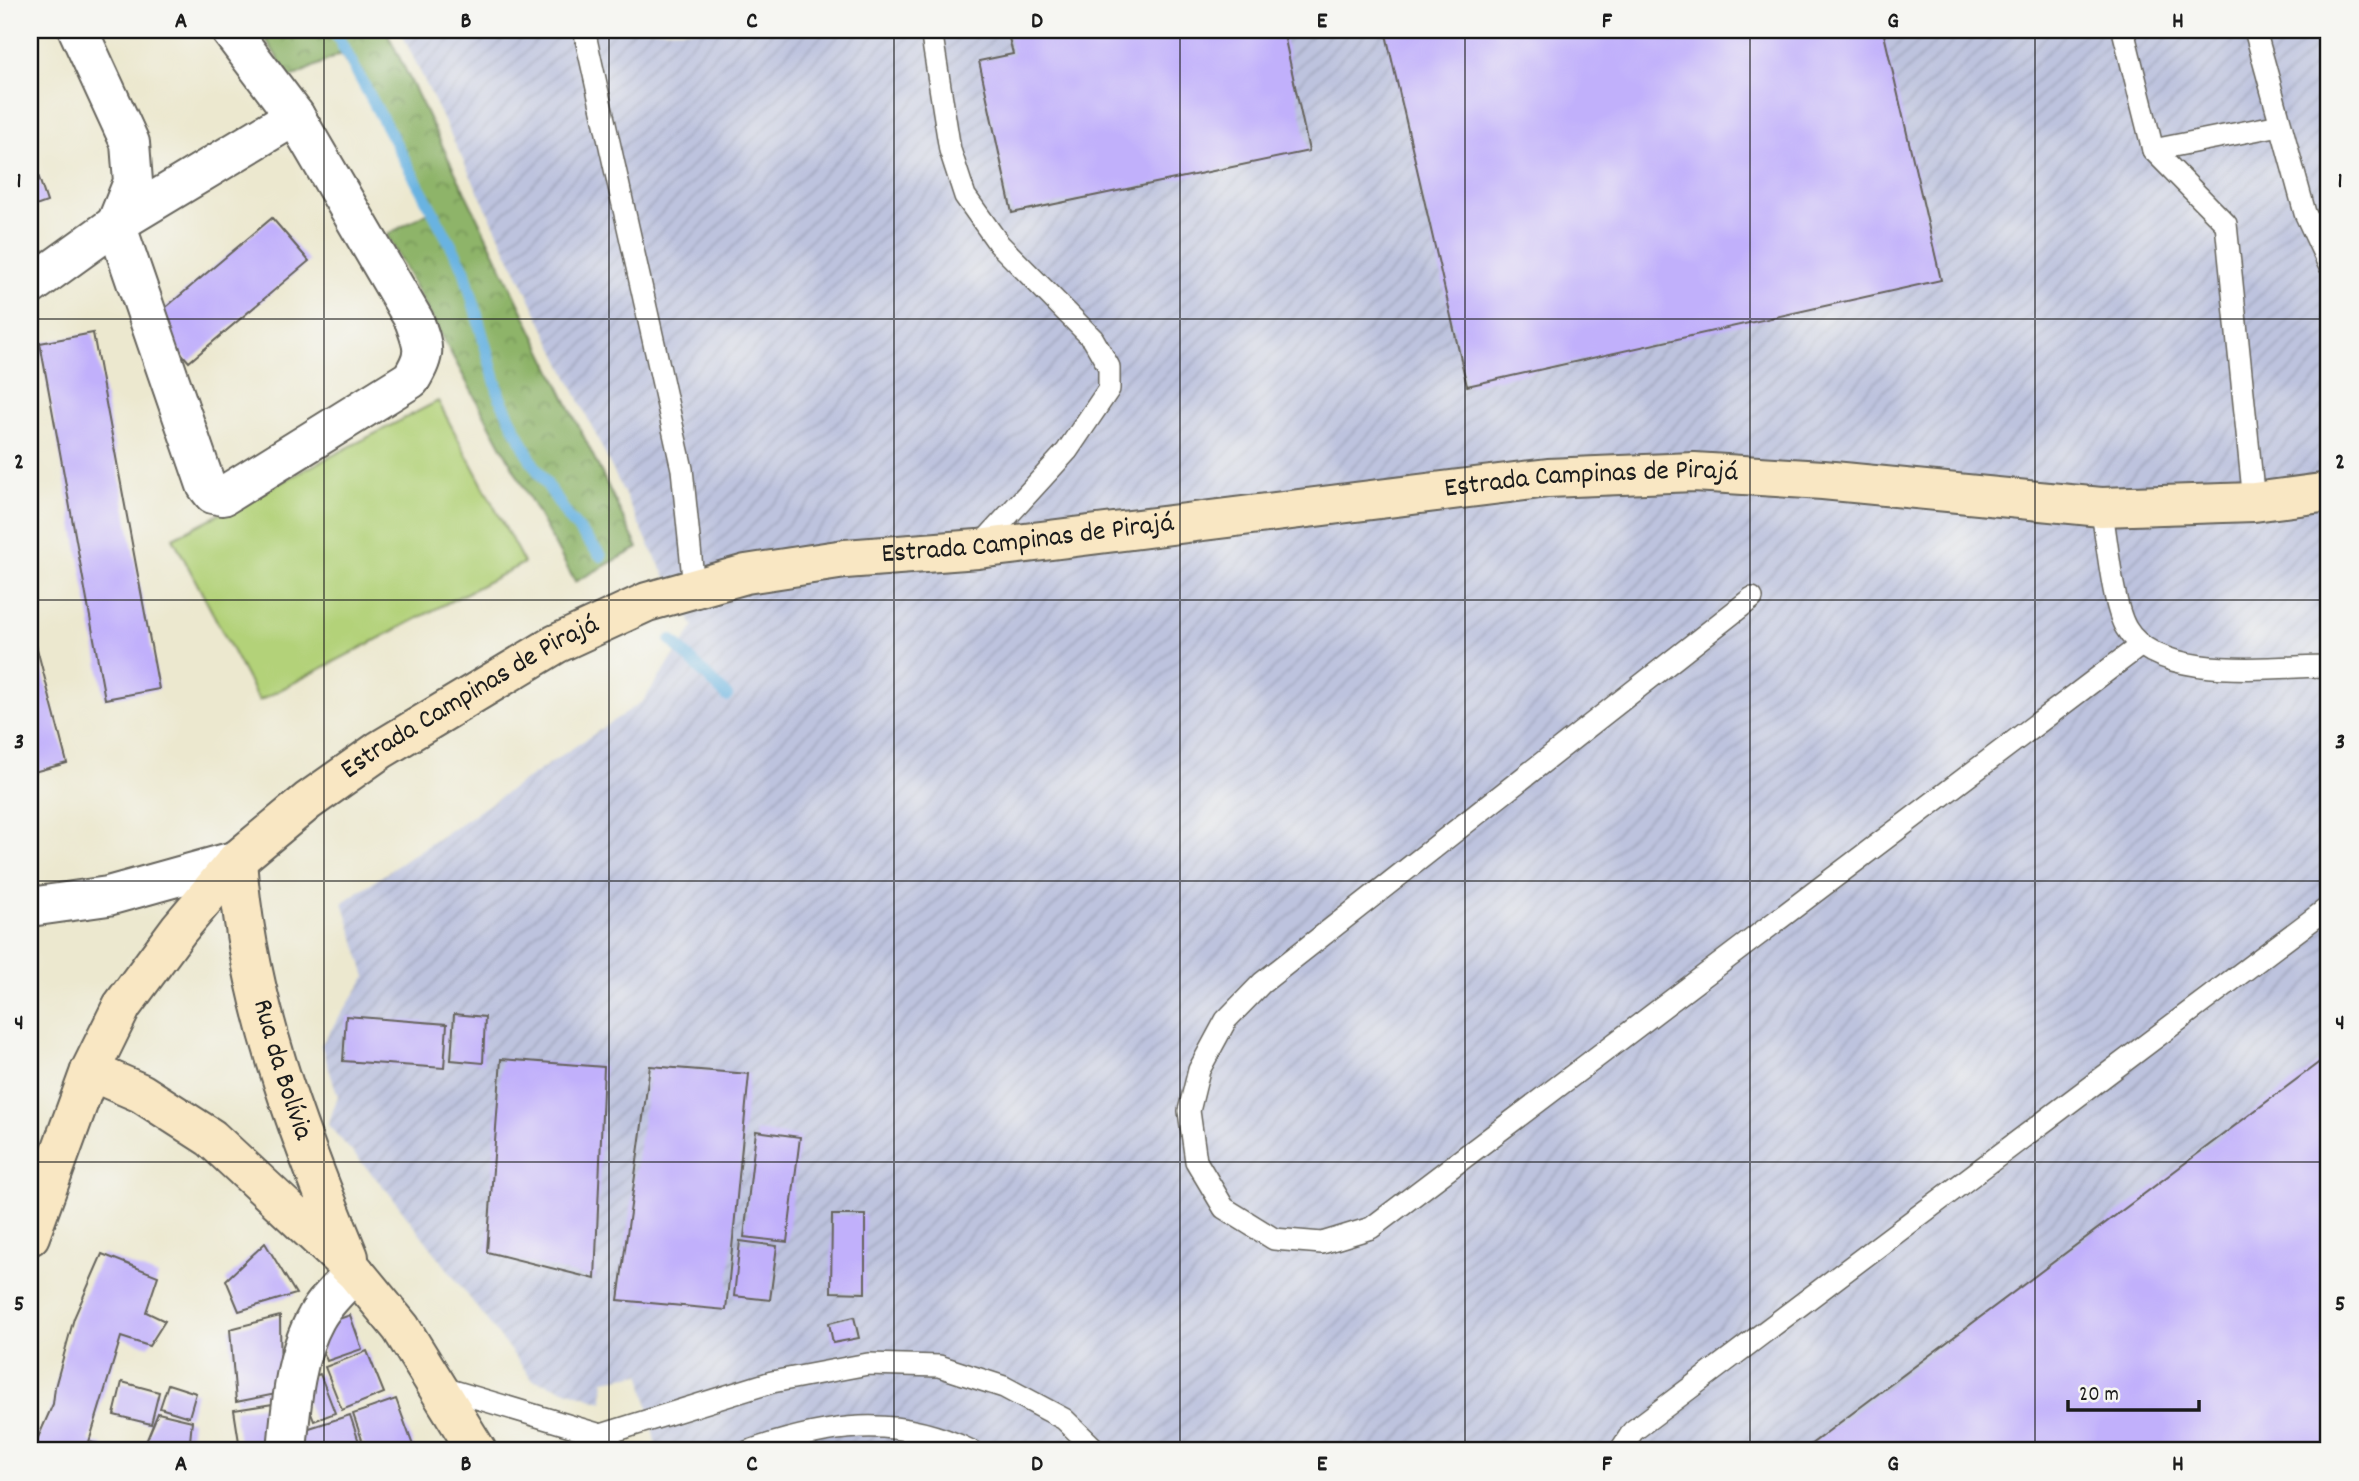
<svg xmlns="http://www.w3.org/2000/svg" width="2359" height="1481" viewBox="0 0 2359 1481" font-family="Dekko,sans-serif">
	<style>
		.industrial { fill: url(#industrial-furrows) }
		.forest { fill: url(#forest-crowns); stroke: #556842; stroke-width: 2 }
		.pitch { fill: #b3d279; stroke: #68774a; stroke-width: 2 }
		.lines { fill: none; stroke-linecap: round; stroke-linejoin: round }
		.stream { stroke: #69b3e1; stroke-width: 12 }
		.building { fill: #c1b0fb }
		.lane-casing { stroke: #65635b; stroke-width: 24 }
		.street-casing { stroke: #65635b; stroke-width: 42 }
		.secondary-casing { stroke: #65635b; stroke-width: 42 }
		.lane { stroke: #fff; stroke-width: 21 }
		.street { stroke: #fff; stroke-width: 38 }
		.secondary { stroke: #f9e7c3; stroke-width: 38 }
		.grid { fill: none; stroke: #1c1c1c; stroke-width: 2; stroke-opacity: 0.55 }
		.labels { text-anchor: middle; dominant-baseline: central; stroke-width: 6; stroke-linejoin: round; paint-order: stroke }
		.street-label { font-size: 28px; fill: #1c1c1c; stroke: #f6f6f2 }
		.neatline { fill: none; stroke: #1c1c1c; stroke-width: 2.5 }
		.grid-label { font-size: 23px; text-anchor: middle; font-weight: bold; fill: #1c1c1c }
	</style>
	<defs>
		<pattern id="industrial-furrows" width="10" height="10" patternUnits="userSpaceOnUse" patternTransform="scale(1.75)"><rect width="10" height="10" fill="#bdc3de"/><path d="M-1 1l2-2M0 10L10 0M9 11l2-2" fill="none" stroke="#a2a7be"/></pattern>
		<pattern id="forest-crowns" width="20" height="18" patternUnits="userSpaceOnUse" patternTransform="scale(1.75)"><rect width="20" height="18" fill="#8eb469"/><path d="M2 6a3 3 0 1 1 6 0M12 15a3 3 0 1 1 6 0" fill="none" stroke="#739256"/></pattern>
	</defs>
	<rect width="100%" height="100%" fill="#f6f6f2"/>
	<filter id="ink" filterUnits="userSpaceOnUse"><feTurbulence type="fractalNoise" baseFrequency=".0143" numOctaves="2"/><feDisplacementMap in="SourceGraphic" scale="14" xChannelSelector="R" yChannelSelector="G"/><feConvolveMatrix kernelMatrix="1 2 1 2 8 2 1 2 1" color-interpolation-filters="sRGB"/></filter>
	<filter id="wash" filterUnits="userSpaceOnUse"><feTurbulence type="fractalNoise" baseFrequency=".00686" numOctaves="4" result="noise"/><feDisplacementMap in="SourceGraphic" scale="28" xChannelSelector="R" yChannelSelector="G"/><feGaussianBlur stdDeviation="1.57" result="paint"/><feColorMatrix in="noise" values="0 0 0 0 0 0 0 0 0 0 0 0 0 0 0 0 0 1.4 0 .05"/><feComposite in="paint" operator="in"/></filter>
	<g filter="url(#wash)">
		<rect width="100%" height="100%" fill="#ece8cf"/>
		<polygon class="industrial" points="400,30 2329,30 2329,1451 657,1451 641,1374 604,1380 603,1402 532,1379 389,1193 328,1125 338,1096 321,1045 366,977 343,902 643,701 694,627 654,555"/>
		<polygon class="forest" points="260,30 386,30 638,548 575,582 387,235 432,210 341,54 290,78"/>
		<polygon class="pitch" points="438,401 524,563 259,701 173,538"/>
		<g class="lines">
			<g class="stream">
				<polyline points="334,30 464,269 500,398 532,462 569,518 601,556"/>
				<polyline points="671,640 727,696"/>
			</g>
		</g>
		<g id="blocks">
			<g class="building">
				<polygon points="1007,30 1283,30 1309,151 1012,213 979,61 1013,54"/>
				<polygon points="1385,30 1883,30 1941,280 1467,386"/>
				<polygon points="30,151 47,202 30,208"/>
				<polygon points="272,218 309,261 189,362 152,319"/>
				<polygon points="93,333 159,689 105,699 40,343"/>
				<polygon points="30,622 67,763 30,773"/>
				<polygon points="454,1014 485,1017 483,1063 451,1060"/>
				<polygon points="346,1016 447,1024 444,1068 343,1061"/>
				<polygon points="2329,1055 2329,1451 1802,1451"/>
				<polygon points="501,1059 604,1067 595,1279 487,1252"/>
				<polygon points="650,1066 749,1074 726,1310 618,1300"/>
				<polygon points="756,1131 800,1137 787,1242 744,1237"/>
				<polygon points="832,1215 865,1215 865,1293 831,1292"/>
				<polygon points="740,1241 777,1246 770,1300 734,1296"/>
				<polygon points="265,1243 296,1294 239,1311 226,1280"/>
				<polygon points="102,1254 158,1276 146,1312 165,1321 149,1346 121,1337 89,1442 103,1445 102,1451 32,1451 53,1404 55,1387 74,1318"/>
				<polygon points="350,1315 362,1349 327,1361 314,1328"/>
				<polygon points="280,1316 281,1393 236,1402 230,1329"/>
				<polygon points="854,1317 859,1338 833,1343 829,1323"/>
				<polygon points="367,1351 384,1393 342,1410 325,1367"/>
				<polygon points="320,1374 335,1413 314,1421 299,1382"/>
				<polygon points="122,1382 159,1392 151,1424 114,1415"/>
				<polygon points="168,1384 196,1393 189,1417 160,1408"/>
				<polygon points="396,1399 415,1451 366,1451 353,1414"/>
				<polygon points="273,1404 279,1451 224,1451 222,1444 239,1442 234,1410"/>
				<polygon points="158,1413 192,1421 189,1451 143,1449"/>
				<polygon points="350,1415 362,1451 304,1451 297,1432"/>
			</g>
		</g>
	</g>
	<g filter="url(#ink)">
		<use href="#blocks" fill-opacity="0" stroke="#65635b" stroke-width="2"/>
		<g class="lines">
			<defs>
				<g id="lane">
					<polyline points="584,30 682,469 694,588"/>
					<polyline points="931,30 950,150 965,196 999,244 1093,339 1109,367 1109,389 1067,451 979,547"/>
					<polyline points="2123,30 2153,150 2226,224 2254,502"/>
					<polyline points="2255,30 2305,213 2329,265"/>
					<polyline points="2153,150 2280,125"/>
					<path d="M2101,507C2107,537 2112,604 2126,628C2158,683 2275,666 2329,666"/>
					<polyline points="1752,598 1262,983 1226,1020 1199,1070 1189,1111 1196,1161 1224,1208 1274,1239 1322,1243 1371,1228 2141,645"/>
					<polyline points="440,1387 601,1435"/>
					<polyline points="577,1451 601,1435 772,1382 868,1364 939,1366 1004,1387 1064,1419 1097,1451"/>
					<path d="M749,1451C826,1425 895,1413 971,1451"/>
					<polyline points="1620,1451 1633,1431 2329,907"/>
				</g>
				<g id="street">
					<path d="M78,30L130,143L133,182L116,224L206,485L213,494L223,496L411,379C427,353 424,348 414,320L295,116L230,30"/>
					<polyline points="30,286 116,224 295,116"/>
					<polyline points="30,907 108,896 237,860"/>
					<path d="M287,1451C291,1408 294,1357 316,1318C325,1301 342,1286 355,1272"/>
				</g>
				<g id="secondary">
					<path id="s1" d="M237,860C247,1000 296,1129 349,1257"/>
					<polyline points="90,1071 141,1093 211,1138 355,1272 401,1328 477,1451"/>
					<path id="s2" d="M30,1236L90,1071L122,1006L179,929L237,860L308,801L380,750L556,644L647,602L746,574L845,559L978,549L1548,478L1694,472L1823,480L2101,507L2254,502L2329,492"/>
				</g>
			</defs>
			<use href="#lane" class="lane-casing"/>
			<use href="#street" class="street-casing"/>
			<use href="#secondary" class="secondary-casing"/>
			<use href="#lane" class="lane"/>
			<use href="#street" class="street"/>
			<use href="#secondary" class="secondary"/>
		</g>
	</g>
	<path class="grid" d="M324,30V1451M609,30V1451M894,30V1451M1180,30V1451M1465,30V1451M1750,30V1451M2035,30V1451M30,319H2329M30,600H2329M30,881H2329M30,1162H2329"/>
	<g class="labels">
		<g class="street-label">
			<text stroke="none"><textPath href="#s2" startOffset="1874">Estrada Campinas de Pirajá</textPath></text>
			<text stroke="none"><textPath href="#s2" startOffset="1307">Estrada Campinas de Pirajá</textPath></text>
			<text stroke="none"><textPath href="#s2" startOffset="719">Estrada Campinas de Pirajá</textPath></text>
			<text stroke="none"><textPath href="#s1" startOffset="215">Rua da Bolívia</textPath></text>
		</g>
	</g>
	<rect width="2359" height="1481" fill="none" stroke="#f6f6f2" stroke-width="77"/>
	<path d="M2068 1400v10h131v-10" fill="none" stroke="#1c1c1c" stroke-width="3.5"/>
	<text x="2079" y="1400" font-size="21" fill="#1c1c1c" stroke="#f6f6f2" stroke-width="5" paint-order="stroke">20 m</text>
	<rect x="38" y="38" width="2282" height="1404" class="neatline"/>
	<g class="grid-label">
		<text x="181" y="27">A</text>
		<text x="466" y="27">B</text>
		<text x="752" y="27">C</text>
		<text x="1037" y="27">D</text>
		<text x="1322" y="27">E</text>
		<text x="1607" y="27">F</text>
		<text x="1893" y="27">G</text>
		<text x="2178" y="27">H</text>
		<text x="19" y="187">1</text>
		<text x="2340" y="187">1</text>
		<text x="19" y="468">2</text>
		<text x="2340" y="468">2</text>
		<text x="19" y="748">3</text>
		<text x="2340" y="748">3</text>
		<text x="19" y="1029">4</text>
		<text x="2340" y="1029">4</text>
		<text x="19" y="1310">5</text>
		<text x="2340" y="1310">5</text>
		<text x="181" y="1470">A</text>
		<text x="466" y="1470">B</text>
		<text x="752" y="1470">C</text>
		<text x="1037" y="1470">D</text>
		<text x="1322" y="1470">E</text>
		<text x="1607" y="1470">F</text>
		<text x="1893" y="1470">G</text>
		<text x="2178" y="1470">H</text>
	</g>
</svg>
